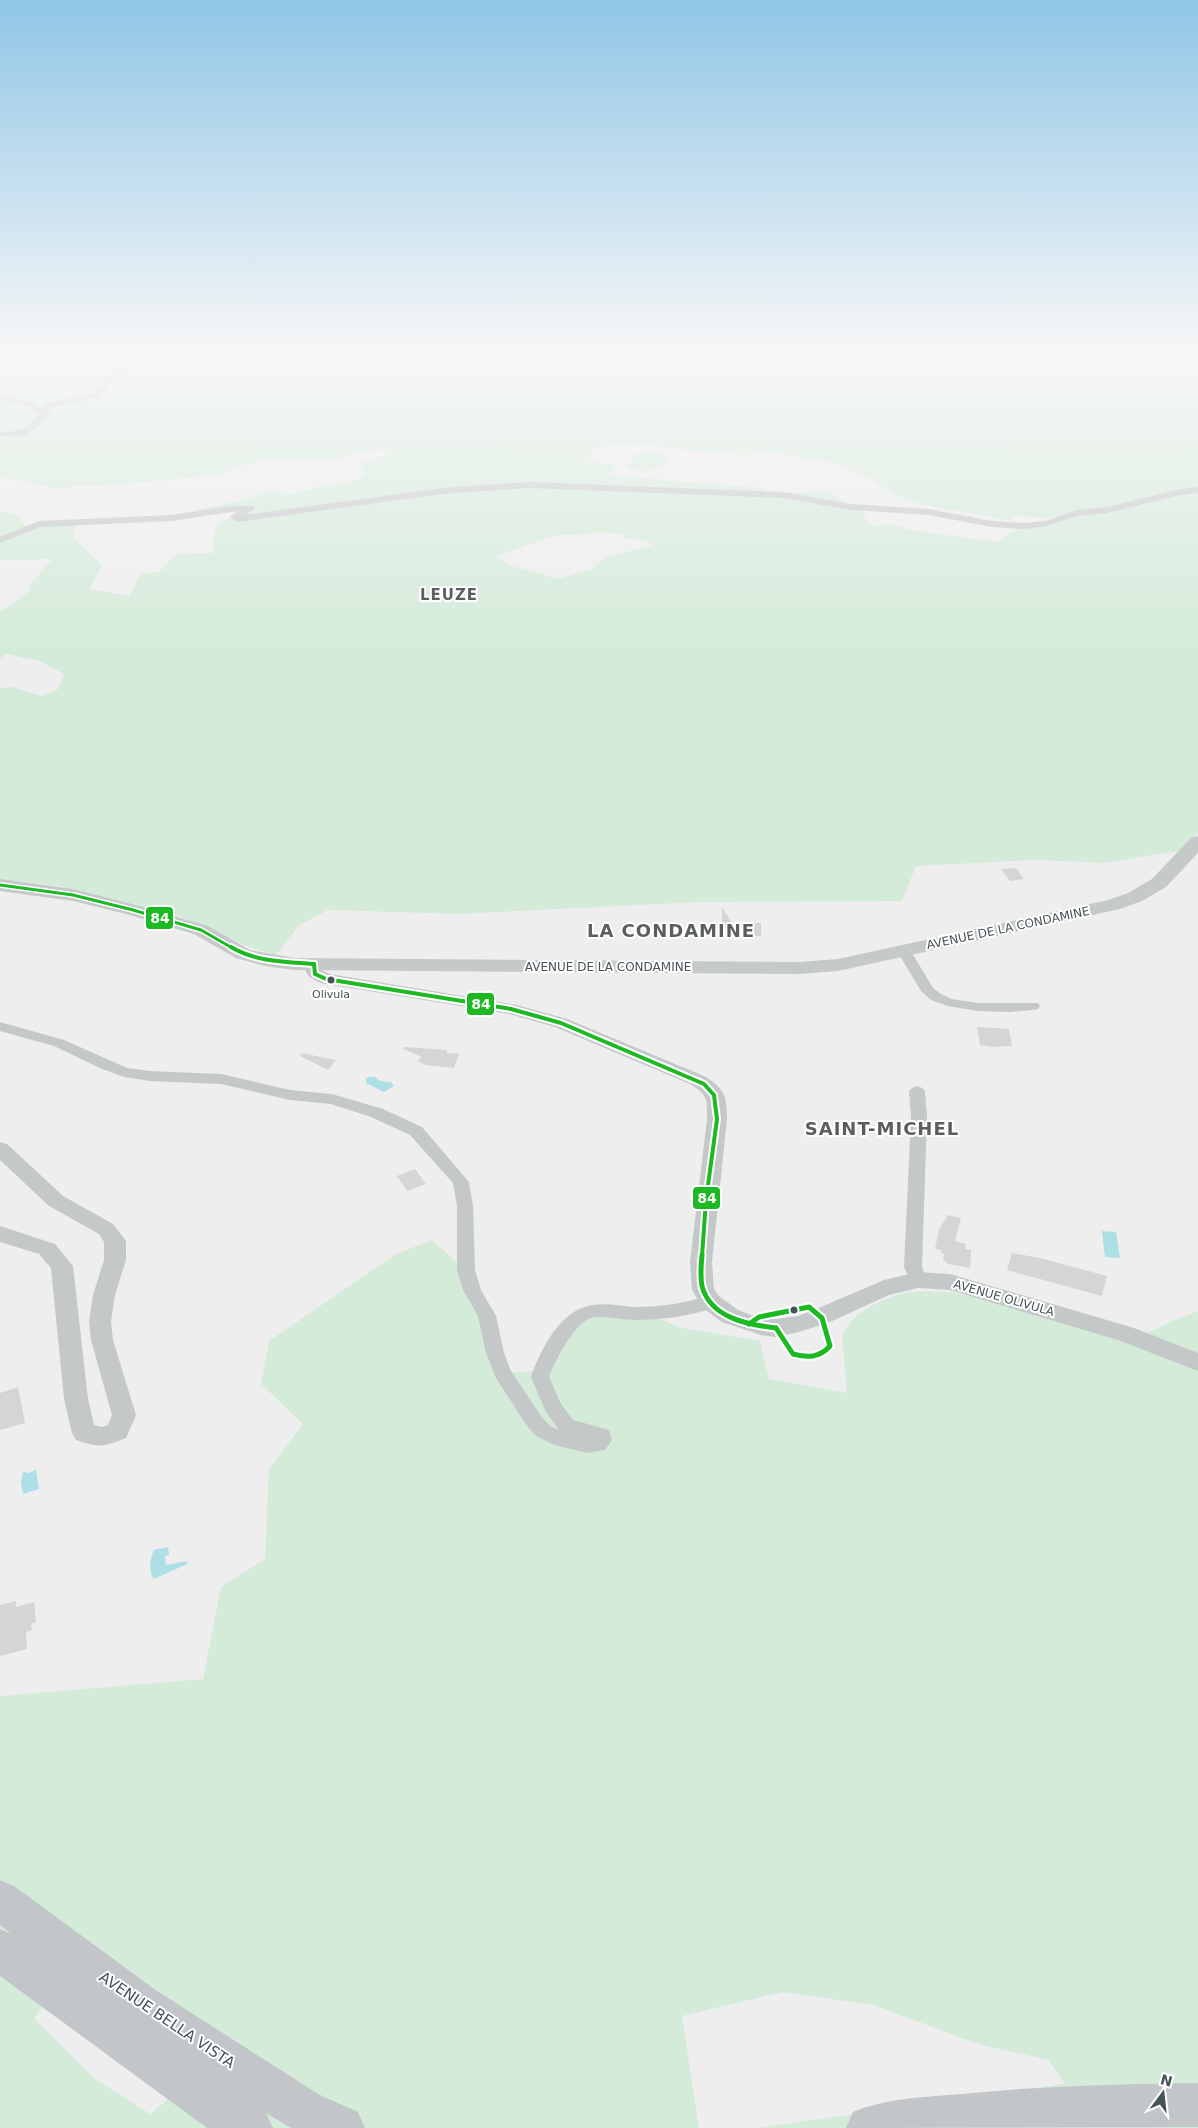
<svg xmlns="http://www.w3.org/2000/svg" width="1198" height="2128" viewBox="0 0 1198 2128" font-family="'DejaVu Sans',sans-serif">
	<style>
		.green { fill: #d4ebda; fill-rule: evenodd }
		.water { fill: #ade0e4 }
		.building { fill: #d4d6d6 }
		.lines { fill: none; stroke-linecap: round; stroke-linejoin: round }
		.minor { fill: #c5c8c9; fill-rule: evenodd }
		.tertiary { fill: #c5c8c9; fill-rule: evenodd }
		.secondary { fill: #c6c9ca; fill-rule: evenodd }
		.primary { fill: #c3c6c9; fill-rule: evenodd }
		.bus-1-far2-casing { stroke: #fff; stroke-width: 6 }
		.bus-1-far1-casing { stroke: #fff; stroke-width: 8 }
		.bus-1-casing { stroke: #fff; stroke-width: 9 }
		.bus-1-far2 { stroke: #1cb923; stroke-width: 3 }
		.bus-1-far1 { stroke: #1cb923; stroke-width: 4 }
		.bus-1 { stroke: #1cb923; stroke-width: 5 }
		.bus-dot { fill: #475258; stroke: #fff; stroke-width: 2 }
		.labels { text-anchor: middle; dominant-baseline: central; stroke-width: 4; stroke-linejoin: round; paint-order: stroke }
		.bus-label { font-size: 11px; fill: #475258; stroke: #fff }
		.street-label { font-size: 12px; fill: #475258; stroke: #fff }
		.far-district-label { font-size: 15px; font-weight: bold; letter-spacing: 1px; fill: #5a5e61; stroke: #fff }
		.near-street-label { font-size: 15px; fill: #475258; stroke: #fff }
		.district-label { font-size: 18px; font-weight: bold; letter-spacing: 1px; fill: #5a5e61; stroke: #fff }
		.line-badge { stroke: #fff; stroke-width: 2 }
		.badge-label { font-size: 14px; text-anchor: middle; font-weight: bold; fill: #fff }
	</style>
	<rect width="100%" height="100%" fill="#eee"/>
	<g class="green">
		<path d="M0,353H59L71,362L96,372L152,353H1198V833L1178,852H1169L1105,863L1034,860L916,866L902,901L699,902L460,914L328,910L298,926L276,955L249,947L179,916L137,905L53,885L0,880V688L12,687L41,696L58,689L64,674L39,661L7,654L0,658V610L11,606L30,590L29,586L52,559L0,560V510L20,517L25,525L49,523L75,525L73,537L102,566L89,589L129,596L141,574L159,572L176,554L213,553C215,516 219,524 249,510L157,518L229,503L273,491L289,494L359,479L366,474L357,463L373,460L389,453L378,449L334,459H274L247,464L219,475L122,484L55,488L0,477ZM643,443L652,446L707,452L745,455L775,453L837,464L873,480L896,495L919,504L1014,521L1010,516L1059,518L1016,529L998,542L910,530L894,524L869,526L863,512L851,507L831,492L767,493L761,488L609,475L617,465L585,460L595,455L590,450L618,444ZM595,532L624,534L622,539C633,538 645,539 653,545L607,557L591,569L559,579L511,566L496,556L557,535H581Z"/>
		<path d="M645,451L662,454L668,459C659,472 642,475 628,467L627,465L637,453Z"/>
		<path d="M432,1240L466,1270L504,1373L533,1371L575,1319L589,1312L647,1314L682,1328L760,1341L769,1379L847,1393L842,1335C847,1328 852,1319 859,1314C912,1274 974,1295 1031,1312C1064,1322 1097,1332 1130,1342L1170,1322L1198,1311V2128H757L1065,2084L1048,2060L981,2045L873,2005L783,1992L682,2016L699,2128H0V1696L203,1679L221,1587L265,1559L269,1469L303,1424L261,1384L269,1341L396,1254ZM45,2004L172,2096L150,2114L94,2078L34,2018Z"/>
	</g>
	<g class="water">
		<polygon points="370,1077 375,1077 380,1081 391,1082 394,1086 384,1092 366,1083 366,1078"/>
		<polygon points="1102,1231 1116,1232 1120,1258 1105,1257"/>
		<polygon points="36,1470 39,1489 23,1494 21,1482 23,1472 28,1473"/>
		<path d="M168,1547L169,1555L165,1556L166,1565L187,1561V1564L154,1579C148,1571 150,1558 154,1550Z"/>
	</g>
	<g class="building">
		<polygon points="1016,868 1024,879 1010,881 1001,869"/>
		<polygon points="722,907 738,933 722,932"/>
		<polygon points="747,923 761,923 761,936 749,936"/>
		<polygon points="977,1027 1009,1029 1012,1046 993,1047 980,1045"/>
		<polygon points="404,1047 447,1050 447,1053 459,1054 454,1068 426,1065 417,1061 422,1057 403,1049"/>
		<polygon points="301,1053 336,1060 328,1070 300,1056"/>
		<polygon points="415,1169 426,1184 407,1191 397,1176"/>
		<polygon points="948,1215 961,1218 955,1241 966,1244 965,1249 971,1250 970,1268 948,1264 943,1260 944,1254 941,1253 941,1250 935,1249 939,1229"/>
		<polygon points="1012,1253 1040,1258 1107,1276 1102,1296 1007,1270"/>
		<polygon points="18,1387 25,1423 0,1430 0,1393"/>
		<polygon points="16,1601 16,1607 34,1602 36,1622 31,1624 32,1630 26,1632 27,1649 0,1656 0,1605"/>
	</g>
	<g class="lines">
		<g class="minor">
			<path d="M155,353H164L120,374L97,398L52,407C47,419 34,433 20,436C14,437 6,436 0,436V432C22,432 23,429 40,415L29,406L0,400V396L34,402L43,410L46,403L92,394L114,370Z"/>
			<polygon points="528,482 783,492 851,504 929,509 992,521 1024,523 1045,521 1077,510 1107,507 1180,489 1198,487 1198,493 1180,495 1107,513 1078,516 1046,526 1024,529 992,527 929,515 851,510 783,498 528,488 443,494 237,522 230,517 238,511 172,521 40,527 0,543 0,537 39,521 172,515 230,506 254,506 254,510 244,515 443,488"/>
			<polygon points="904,947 909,948 933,988 941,994 952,999 978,1003 1038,1003 1040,1006 1038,1009 1033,1010 1009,1012 978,1011 948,1006 931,1000 921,991 897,951"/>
			<path d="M0,1022L64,1040L127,1068L150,1071L221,1074L290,1090L332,1094L383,1109L422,1127L469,1182L473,1206L475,1270L481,1290L496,1316L504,1353L511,1371L541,1416L550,1426L559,1430L546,1412L531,1377C539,1353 557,1317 582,1308C599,1301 618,1306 635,1307C662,1307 686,1303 711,1295L717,1297L720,1302L717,1307C690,1316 663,1320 634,1320C621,1320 604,1315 591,1318C574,1323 555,1361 549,1377L561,1404L573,1420L609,1430L612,1440L605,1450L587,1453L554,1445L536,1436L527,1426L496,1378L486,1353L478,1316L463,1290L457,1270V1206L453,1183L410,1135L371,1117L331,1104L290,1100L221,1084L150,1081L124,1077L100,1068L54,1046L0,1031Z"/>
			<polygon points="917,1086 922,1088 925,1091 927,1117 922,1267 927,1280 924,1285 918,1286 912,1285 904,1267 911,1117 909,1091 912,1088"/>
		</g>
		<g class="tertiary">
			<path d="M314,959L320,960L323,971L330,974L517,1005L567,1019L704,1076C724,1088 727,1095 727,1119L712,1262L714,1289L719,1296L738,1310L762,1319H776L798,1316L814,1310L884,1280L918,1272L950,1274L1134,1328L1198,1353V1371L1118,1340L950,1290L918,1288L889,1295L830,1322L799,1332L776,1337L761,1335L722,1322L703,1308L692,1290L690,1262L707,1119C707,1099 708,1095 690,1084L555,1027L509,1014L320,983C310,978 300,972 308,960Z"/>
			<path d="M0,1142L7,1144L63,1196L113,1224L126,1241V1260L115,1295L111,1322L113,1340L136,1415L126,1438C103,1447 100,1448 76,1440L72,1433L64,1399L51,1268L39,1254L0,1242V1226L55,1244L73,1266L88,1399L94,1425L102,1427L108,1425L112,1415L91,1340L89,1322L93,1295L104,1260V1242L99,1234L49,1206L0,1160Z"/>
		</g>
		<polygon class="secondary" points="1198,836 1198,853 1166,887 1142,901 1120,909 838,971 799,974 294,970 265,966 236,958 194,934 126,914 73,901 0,891 0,879 73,889 140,906 208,926 250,950 294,958 799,962 838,959 1108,900 1128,893 1152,879 1191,838"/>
		<g class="primary">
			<polygon points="0,1880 14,1886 157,1991 320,2095 358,2112 365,2128 291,2128 266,2113 273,2128 207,2128 0,1976 0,1929 11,1934 0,1925"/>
			<path d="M1198,2083V2127L846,2128L853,2112C886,2098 926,2097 962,2094C1040,2086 1119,2084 1198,2083Z"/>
		</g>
		<defs>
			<polyline id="bus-1-far2" points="0,885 73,895 133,910 201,930 234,949"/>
			<g id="bus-1-far1">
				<path d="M231,947C256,962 286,962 314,964"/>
				<polyline points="314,964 315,974 326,979 511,1009 561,1023 704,1084 714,1095 717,1119 706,1200 702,1256"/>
			</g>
			<g id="bus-1">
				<path d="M702,1255C701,1265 700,1276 702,1286C710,1318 749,1325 776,1328"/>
				<path d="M749,1324L759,1317L809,1307L822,1318L830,1346C819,1358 808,1358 793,1354L776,1328"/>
			</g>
		</defs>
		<use href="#bus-1-far2" class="bus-1-far2-casing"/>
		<use href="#bus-1-far1" class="bus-1-far1-casing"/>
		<use href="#bus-1" class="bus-1-casing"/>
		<use href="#bus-1-far2" class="bus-1-far2"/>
		<use href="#bus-1-far1" class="bus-1-far1"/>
		<use href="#bus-1" class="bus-1"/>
	</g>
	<linearGradient id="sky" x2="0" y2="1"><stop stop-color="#90c6e6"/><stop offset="0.54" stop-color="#f7f7f7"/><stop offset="1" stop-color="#f7f7f7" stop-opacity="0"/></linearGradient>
	<rect width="1198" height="651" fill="url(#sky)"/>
	<g class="bus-dot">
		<circle cx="331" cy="980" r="4.5"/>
		<circle cx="794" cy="1310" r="4.5"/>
	</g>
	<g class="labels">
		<g class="bus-label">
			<text x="331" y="994">Olivula</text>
		</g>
		<g class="street-label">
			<text transform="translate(1008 928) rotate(-12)">AVENUE DE LA CONDAMINE</text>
			<text x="608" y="967">AVENUE DE LA CONDAMINE</text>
			<text transform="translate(1004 1298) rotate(16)">AVENUE OLIVULA</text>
		</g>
		<g class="far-district-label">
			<text x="449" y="595">LEUZE</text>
		</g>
		<g class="near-street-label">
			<text transform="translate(167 2020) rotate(34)">AVENUE BELLA VISTA</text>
		</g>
		<g class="district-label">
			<text x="671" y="930">LA CONDAMINE</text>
			<text x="882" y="1128">SAINT-MICHEL</text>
		</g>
	</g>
	<g class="line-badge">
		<rect x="145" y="906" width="29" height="24" rx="5" fill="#1cb923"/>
		<rect x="466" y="992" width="29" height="24" rx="5" fill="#1cb923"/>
		<rect x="692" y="1186" width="29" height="24" rx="5" fill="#1cb923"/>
	</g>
	<g class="badge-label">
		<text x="160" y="923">84</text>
		<text x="481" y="1009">84</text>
		<text x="707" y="1203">84</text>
	</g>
	<g transform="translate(1163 2093) rotate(15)" stroke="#ffffff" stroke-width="4" paint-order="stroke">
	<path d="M0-4L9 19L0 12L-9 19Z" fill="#475258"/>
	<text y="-8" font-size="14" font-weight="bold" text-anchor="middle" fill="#475258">N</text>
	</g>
</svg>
